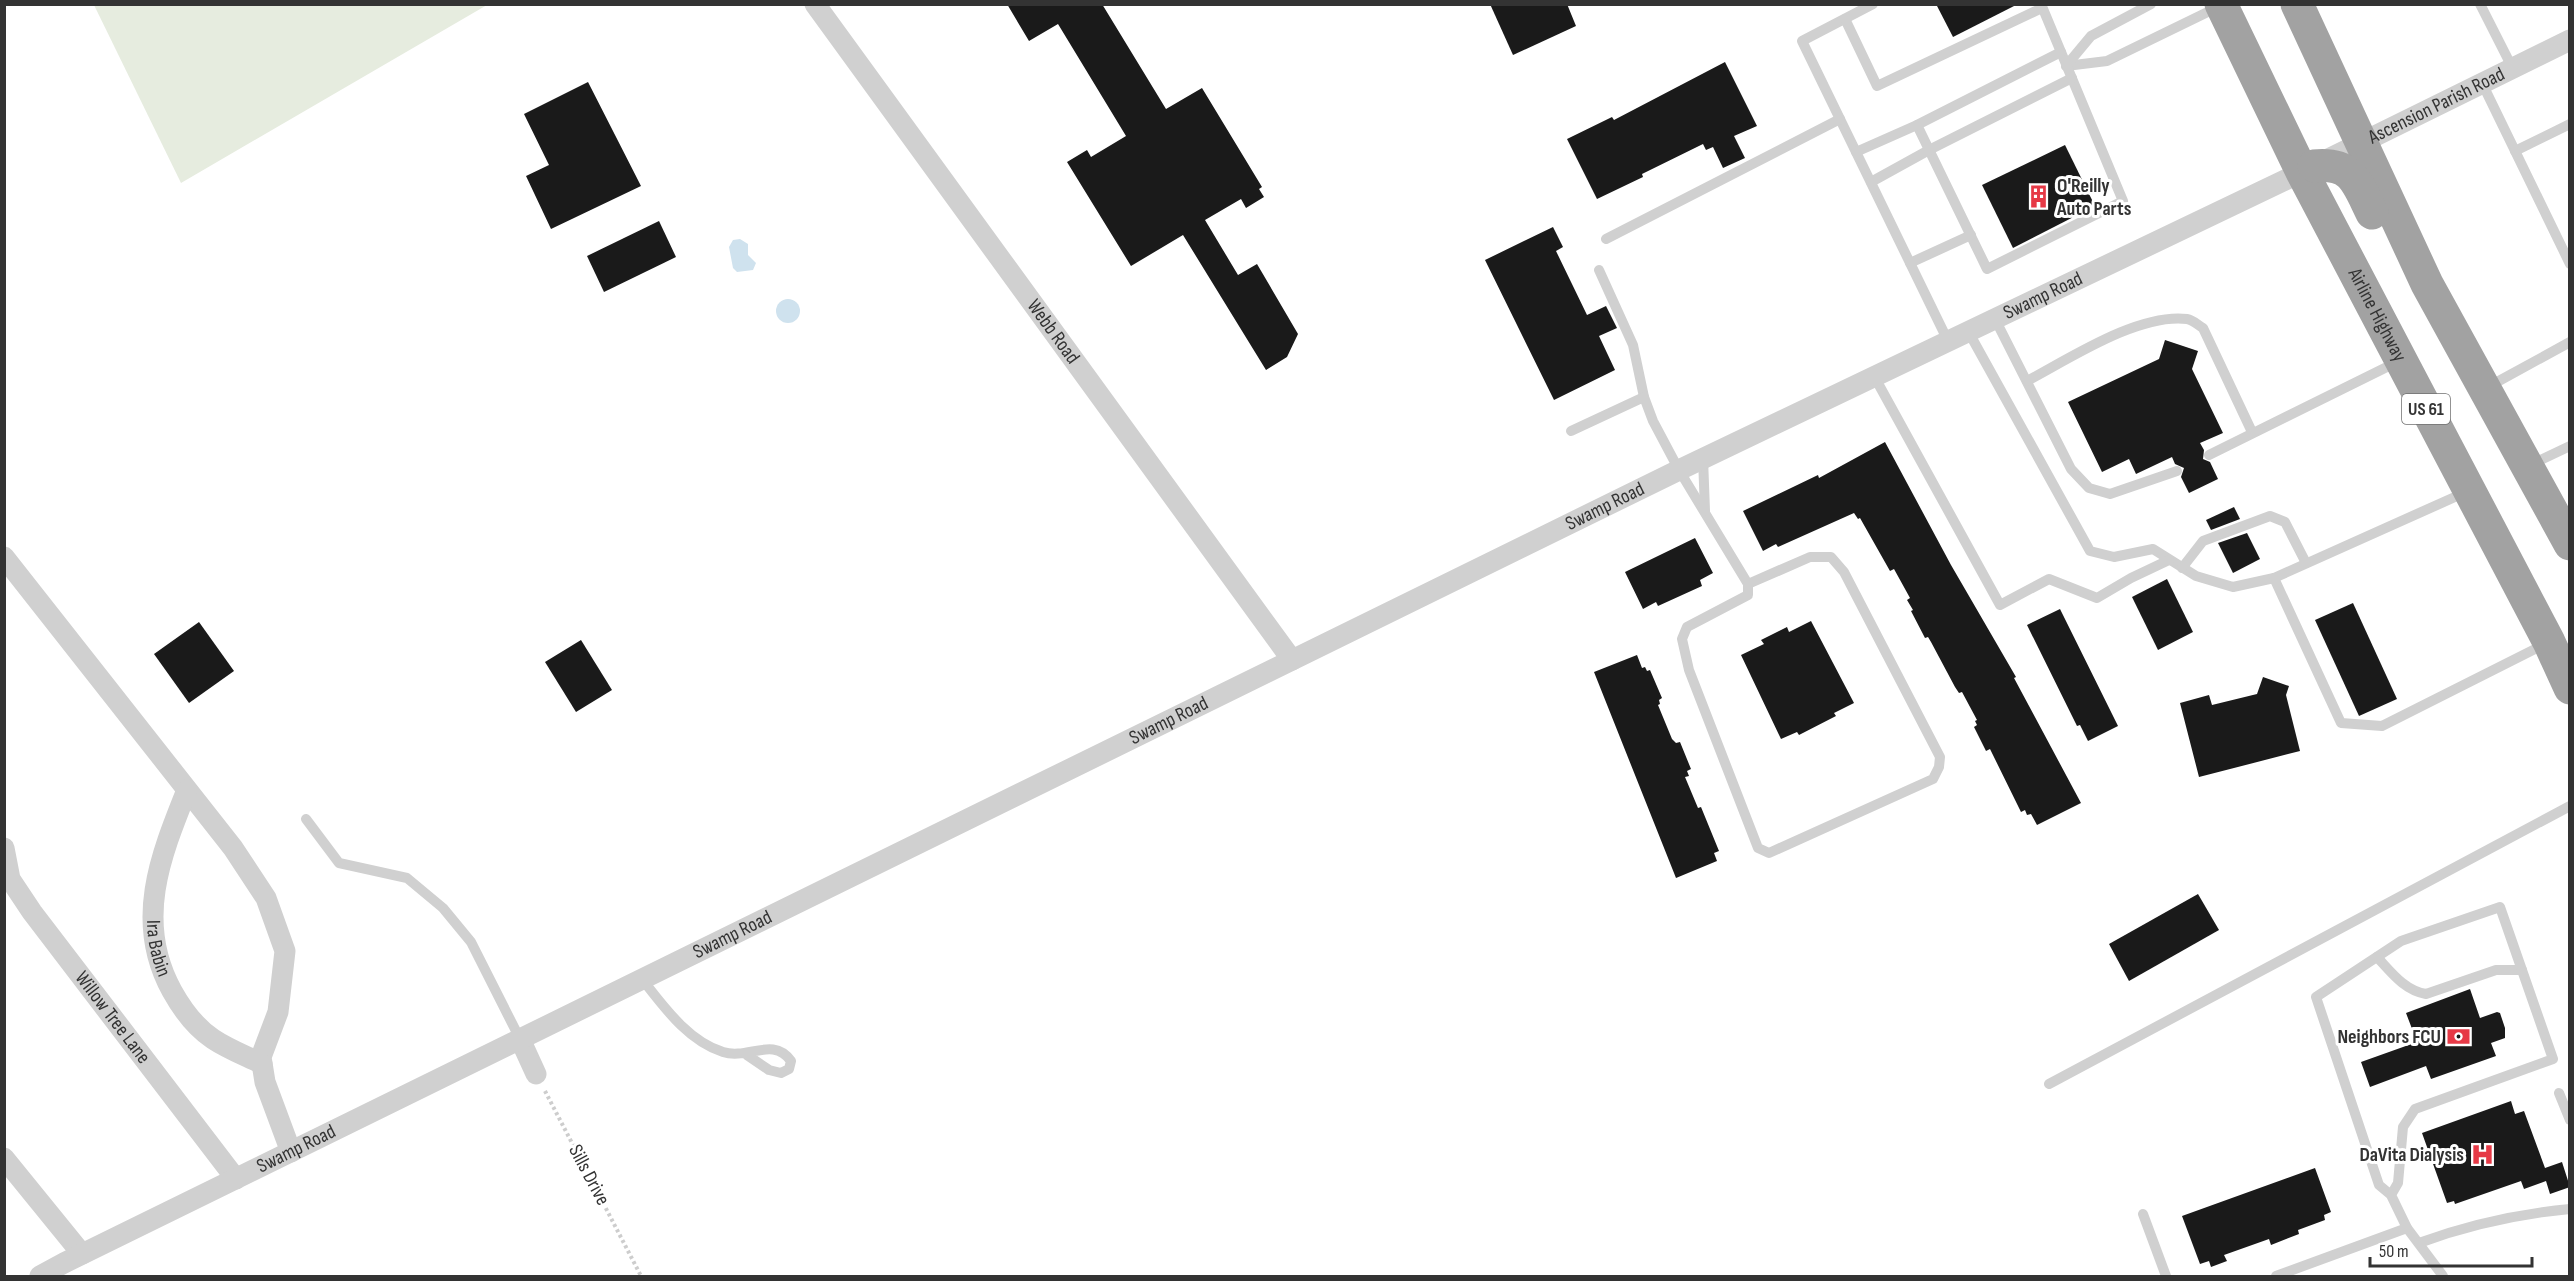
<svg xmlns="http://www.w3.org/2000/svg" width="2574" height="1281" viewBox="0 0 2574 1281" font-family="'Sofia Sans Condensed',sans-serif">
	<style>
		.green { fill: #e6ecdf }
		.water { fill: #cfe2ee }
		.building { fill: #1a1a1a }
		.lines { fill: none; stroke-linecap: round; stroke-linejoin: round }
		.path { stroke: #cdcdcd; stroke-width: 4; stroke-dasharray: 3 3; stroke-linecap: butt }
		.service { stroke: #d0d0d0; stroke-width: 10 }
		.minor { stroke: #d0d0d0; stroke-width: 21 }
		.trunk { stroke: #a2a2a2; stroke-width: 33 }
		.labels { text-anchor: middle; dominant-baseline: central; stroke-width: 6; stroke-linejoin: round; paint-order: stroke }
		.shield { fill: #fff; stroke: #707070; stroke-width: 1.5 }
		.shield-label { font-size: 18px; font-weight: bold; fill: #333 }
		.street-label { font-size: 20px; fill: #333; stroke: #fff }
		.poi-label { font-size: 20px; font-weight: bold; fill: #333; stroke: #fff; text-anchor: end }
	</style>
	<rect width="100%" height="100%" fill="#fff"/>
	<polygon class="green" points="94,5 487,5 181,183"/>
	<g class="water">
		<polygon points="740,239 748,244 748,255 756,263 753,270 737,272 733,268 729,247 733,240"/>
		<circle cx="788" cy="311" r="12"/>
	</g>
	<g class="building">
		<polygon points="1007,4 1102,4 1166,109 1202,88 1262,187 1259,189 1264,197 1246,208 1241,199 1205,220 1238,275 1257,264 1298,334 1287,357 1266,370 1183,235 1131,266 1067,162 1087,150 1091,157 1126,136 1058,24 1029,41"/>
		<polygon points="1490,4 1567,4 1576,26 1513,55"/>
		<polygon points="1936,4 2018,4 1953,37"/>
		<polygon points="1725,62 1757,126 1734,136 1745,158 1723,168 1713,147 1706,150 1703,144 1642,174 1643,177 1597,199 1567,139 1612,117 1614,120"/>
		<polygon points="588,82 641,186 551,229 526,176 549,165 524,114"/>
		<polygon points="2065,145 2095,206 2013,248 1982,185"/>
		<polygon points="659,221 676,257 604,292 587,256"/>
		<polygon points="1553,227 1563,247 1556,251 1587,315 1606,306 1617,328 1599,336 1615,370 1554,400 1485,260"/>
		<polygon points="2165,340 2198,351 2192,369 2223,433 2200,443 2204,450 2203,459 2210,462 2218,479 2189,493 2181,477 2184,468 2175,464 2172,457 2136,474 2129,459 2102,472 2068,402 2159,359"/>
		<polygon points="1885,442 1951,565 2016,677 2014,678 2081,803 2037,825 2031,814 2027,815 2025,810 2021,812 1990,749 1986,751 1974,727 1977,725 1975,721 1977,720 1962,692 1959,693 1955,687 1931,642 1928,637 1925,638 1911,611 1913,610 1907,600 1910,598 1894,569 1890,571 1860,518 1858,519 1854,513 1778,547 1776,544 1763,551 1743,511 1818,475 1819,478"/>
		<polygon points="2234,507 2240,519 2211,530 2206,520"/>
		<polygon points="2247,533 2260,559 2233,573 2218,543"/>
		<polygon points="1695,538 1713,573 1700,580 1702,586 1658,606 1656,602 1643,609 1625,572"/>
		<polygon points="2167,579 2193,632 2158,650 2132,597"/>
		<polygon points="2353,603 2397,699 2359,716 2315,620"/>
		<polygon points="2060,609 2118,726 2088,741 2080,725 2077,726 2027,625"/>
		<polygon points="1811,621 1854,703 1834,713 1836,716 1799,735 1797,732 1781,739 1741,655 1764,644 1761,640 1787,627 1789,632"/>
		<polygon points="199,622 234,671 189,703 154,654"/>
		<polygon points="581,640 612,690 576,712 545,662"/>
		<polygon points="1637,655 1642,668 1645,667 1647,671 1650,670 1662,698 1659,700 1660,704 1658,705 1672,739 1676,743 1680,742 1691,769 1687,771 1689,776 1685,777 1698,808 1701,807 1719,851 1714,853 1717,861 1676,878 1594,672"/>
		<polygon points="2263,677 2289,686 2286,695 2300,751 2199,777 2180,703 2209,695 2212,705 2257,694"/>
		<polygon points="2198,894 2219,930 2129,981 2109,944"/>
		<polygon points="2470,989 2480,1018 2497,1012 2500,1013 2505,1028 2505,1038 2491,1043 2496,1056 2431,1079 2426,1066 2370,1087 2361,1062 2417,1042 2406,1013"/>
		<polygon points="2511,1101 2515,1114 2524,1111 2545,1168 2562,1162 2570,1187 2550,1194 2546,1181 2524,1189 2521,1181 2455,1204 2454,1201 2447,1203 2422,1133"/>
		<polygon points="2315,1168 2331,1212 2324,1215 2325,1220 2298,1230 2299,1234 2271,1245 2269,1239 2224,1255 2227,1261 2211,1267 2209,1261 2200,1264 2182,1216"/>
	</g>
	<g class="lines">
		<polyline class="path" points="545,1091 641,1276"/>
		<g class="service">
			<polyline points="1873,4 1802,41 1948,341"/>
			<polyline points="2480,4 2513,69"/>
			<polyline points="1845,19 1877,86 2042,8"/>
			<polyline points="2066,66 2107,61 2218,7"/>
			<polyline points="2066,66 2091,36 2151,4"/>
			<polyline points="2482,83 2570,264"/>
			<polyline points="1917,125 1987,269 2123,201 2041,4"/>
			<polyline points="2515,151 2570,124"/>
			<polyline points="1856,152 1917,125 2061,52"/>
			<polyline points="1871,182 1929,150 2072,78"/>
			<polyline points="1606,239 1840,119"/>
			<polyline points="1910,263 1971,235"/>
			<polyline points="1599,270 1633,345 1644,397 1653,421 1679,470 1748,584 1748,595 1687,627 1682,639 1689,670 1758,848 1769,853 1933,779 1939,767 1940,757 1844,572 1831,557 1810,557 1748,584"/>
			<polyline points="1995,319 2071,469 2089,488 2110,494 2177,471"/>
			<polyline points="1968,331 2090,551 2114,557 2153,549 2196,576 2233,587 2274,578"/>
			<polyline points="1874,376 2000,605 2049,579 2097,598 2131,578 2169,560"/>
			<path d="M2027,381C2069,359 2138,313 2187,319C2193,320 2198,325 2203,328L2252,432"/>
			<polyline points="2486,388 2570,342"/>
			<polyline points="1571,431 1644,397"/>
			<polyline points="2209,455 2397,362"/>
			<polyline points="1703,458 1705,511"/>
			<polyline points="2530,465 2570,446"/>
			<polyline points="2466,492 2274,578 2341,723 2382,726 2547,643"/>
			<polyline points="2182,568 2203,541 2270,516 2285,522 2306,563"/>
			<polyline points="306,819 339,863 407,878 443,908 471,942 520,1039"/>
			<path d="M2377,957C2391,972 2404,990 2426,994L2496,970H2522"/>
			<path d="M642,979C664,1007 688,1041 723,1052C748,1060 773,1036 791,1061L789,1069L781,1073L769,1070L747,1055"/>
			<polyline points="2049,1084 2570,806"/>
			<polyline points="2559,1093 2570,1120"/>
			<polyline points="2391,1195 2398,1183 2403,1127 2415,1109 2553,1059 2500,907 2401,941 2316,997 2379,1185 2391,1195 2407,1228 2443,1276"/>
			<polyline points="2143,1214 2166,1276"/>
			<path d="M2419,1243C2468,1225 2517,1214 2570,1209"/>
			<polyline points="2276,1276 2407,1228"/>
		</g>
		<g class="minor">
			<path id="s1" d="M815,4L1292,660"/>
			<polyline points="4,557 233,848 266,898 285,951 278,1012 261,1057 265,1082 291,1152"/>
			<path id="s2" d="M187,790C160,857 134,922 172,991C182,1009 195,1027 213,1039C228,1049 246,1056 262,1064"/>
			<path id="s3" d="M4,848L10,879L32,912L236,1179"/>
			<polyline points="520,1039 536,1074"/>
			<polyline points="4,1158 82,1254"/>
			<path id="s4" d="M40,1276L64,1263L1679,470L2302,172L2570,40"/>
		</g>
		<g class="trunk">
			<path id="s5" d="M2221,4L2302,172L2549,642L2570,688"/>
			<polyline points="2297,4 2427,284 2570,544"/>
			<path d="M2314,166C2353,162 2357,183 2372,213"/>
		</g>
	</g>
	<defs>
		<symbol id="building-bare" viewBox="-9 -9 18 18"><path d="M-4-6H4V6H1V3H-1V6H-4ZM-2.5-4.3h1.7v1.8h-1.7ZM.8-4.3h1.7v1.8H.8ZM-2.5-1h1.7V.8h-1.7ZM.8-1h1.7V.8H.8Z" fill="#e63946" stroke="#fff" stroke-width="2.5" paint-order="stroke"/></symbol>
		<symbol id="bank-bare" viewBox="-9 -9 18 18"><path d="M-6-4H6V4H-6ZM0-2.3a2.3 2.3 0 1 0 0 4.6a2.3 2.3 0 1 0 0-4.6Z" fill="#e63946" stroke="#fff" stroke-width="2.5" paint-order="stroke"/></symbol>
		<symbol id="hospital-bare" viewBox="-9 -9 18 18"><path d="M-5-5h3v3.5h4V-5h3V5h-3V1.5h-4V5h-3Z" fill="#e63946" stroke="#fff" stroke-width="2.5" paint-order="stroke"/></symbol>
	</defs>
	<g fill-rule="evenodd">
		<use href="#building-bare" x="2022" y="180" width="33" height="33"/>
		<use href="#bank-bare" x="2442" y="1020" width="33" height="33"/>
		<use href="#hospital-bare" x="2466" y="1138" width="33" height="33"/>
	</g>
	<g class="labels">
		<rect class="shield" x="2402" y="394" width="48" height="30" rx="4.5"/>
		<g class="shield-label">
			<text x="2426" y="409">US 61</text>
		</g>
		<g class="street-label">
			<text stroke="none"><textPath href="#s4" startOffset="2667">Ascension Parish Road</textPath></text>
			<text stroke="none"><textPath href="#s4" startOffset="2230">Swamp Road</textPath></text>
			<text stroke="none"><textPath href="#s5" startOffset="348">Airline Highway</textPath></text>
			<text stroke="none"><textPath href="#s1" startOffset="405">Webb Road</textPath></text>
			<text stroke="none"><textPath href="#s4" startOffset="1744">Swamp Road</textPath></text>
			<text stroke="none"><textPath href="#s4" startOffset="1258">Swamp Road</textPath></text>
			<text stroke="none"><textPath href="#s4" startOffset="772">Swamp Road</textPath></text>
			<text stroke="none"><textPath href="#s2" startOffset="164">Ira Babin</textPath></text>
			<text stroke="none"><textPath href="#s3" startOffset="204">Willow Tree Lane</textPath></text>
			<text stroke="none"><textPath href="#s4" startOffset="286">Swamp Road</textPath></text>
			<text transform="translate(589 1175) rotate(62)">Sills Drive</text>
		</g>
		<g class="poi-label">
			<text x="2057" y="186" text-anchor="start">O'Reilly<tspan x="2057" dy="23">Auto Parts</tspan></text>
			<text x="2441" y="1037">Neighbors FCU</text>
			<text x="2464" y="1155">DaVita Dialysis</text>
		</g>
	</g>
	<rect width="2574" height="1281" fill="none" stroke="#333333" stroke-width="12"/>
	<path d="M2370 1257v9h162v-9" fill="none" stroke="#333333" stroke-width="3"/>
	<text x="2379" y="1257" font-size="18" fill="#333333" stroke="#ffffff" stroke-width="4.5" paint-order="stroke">50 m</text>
</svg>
